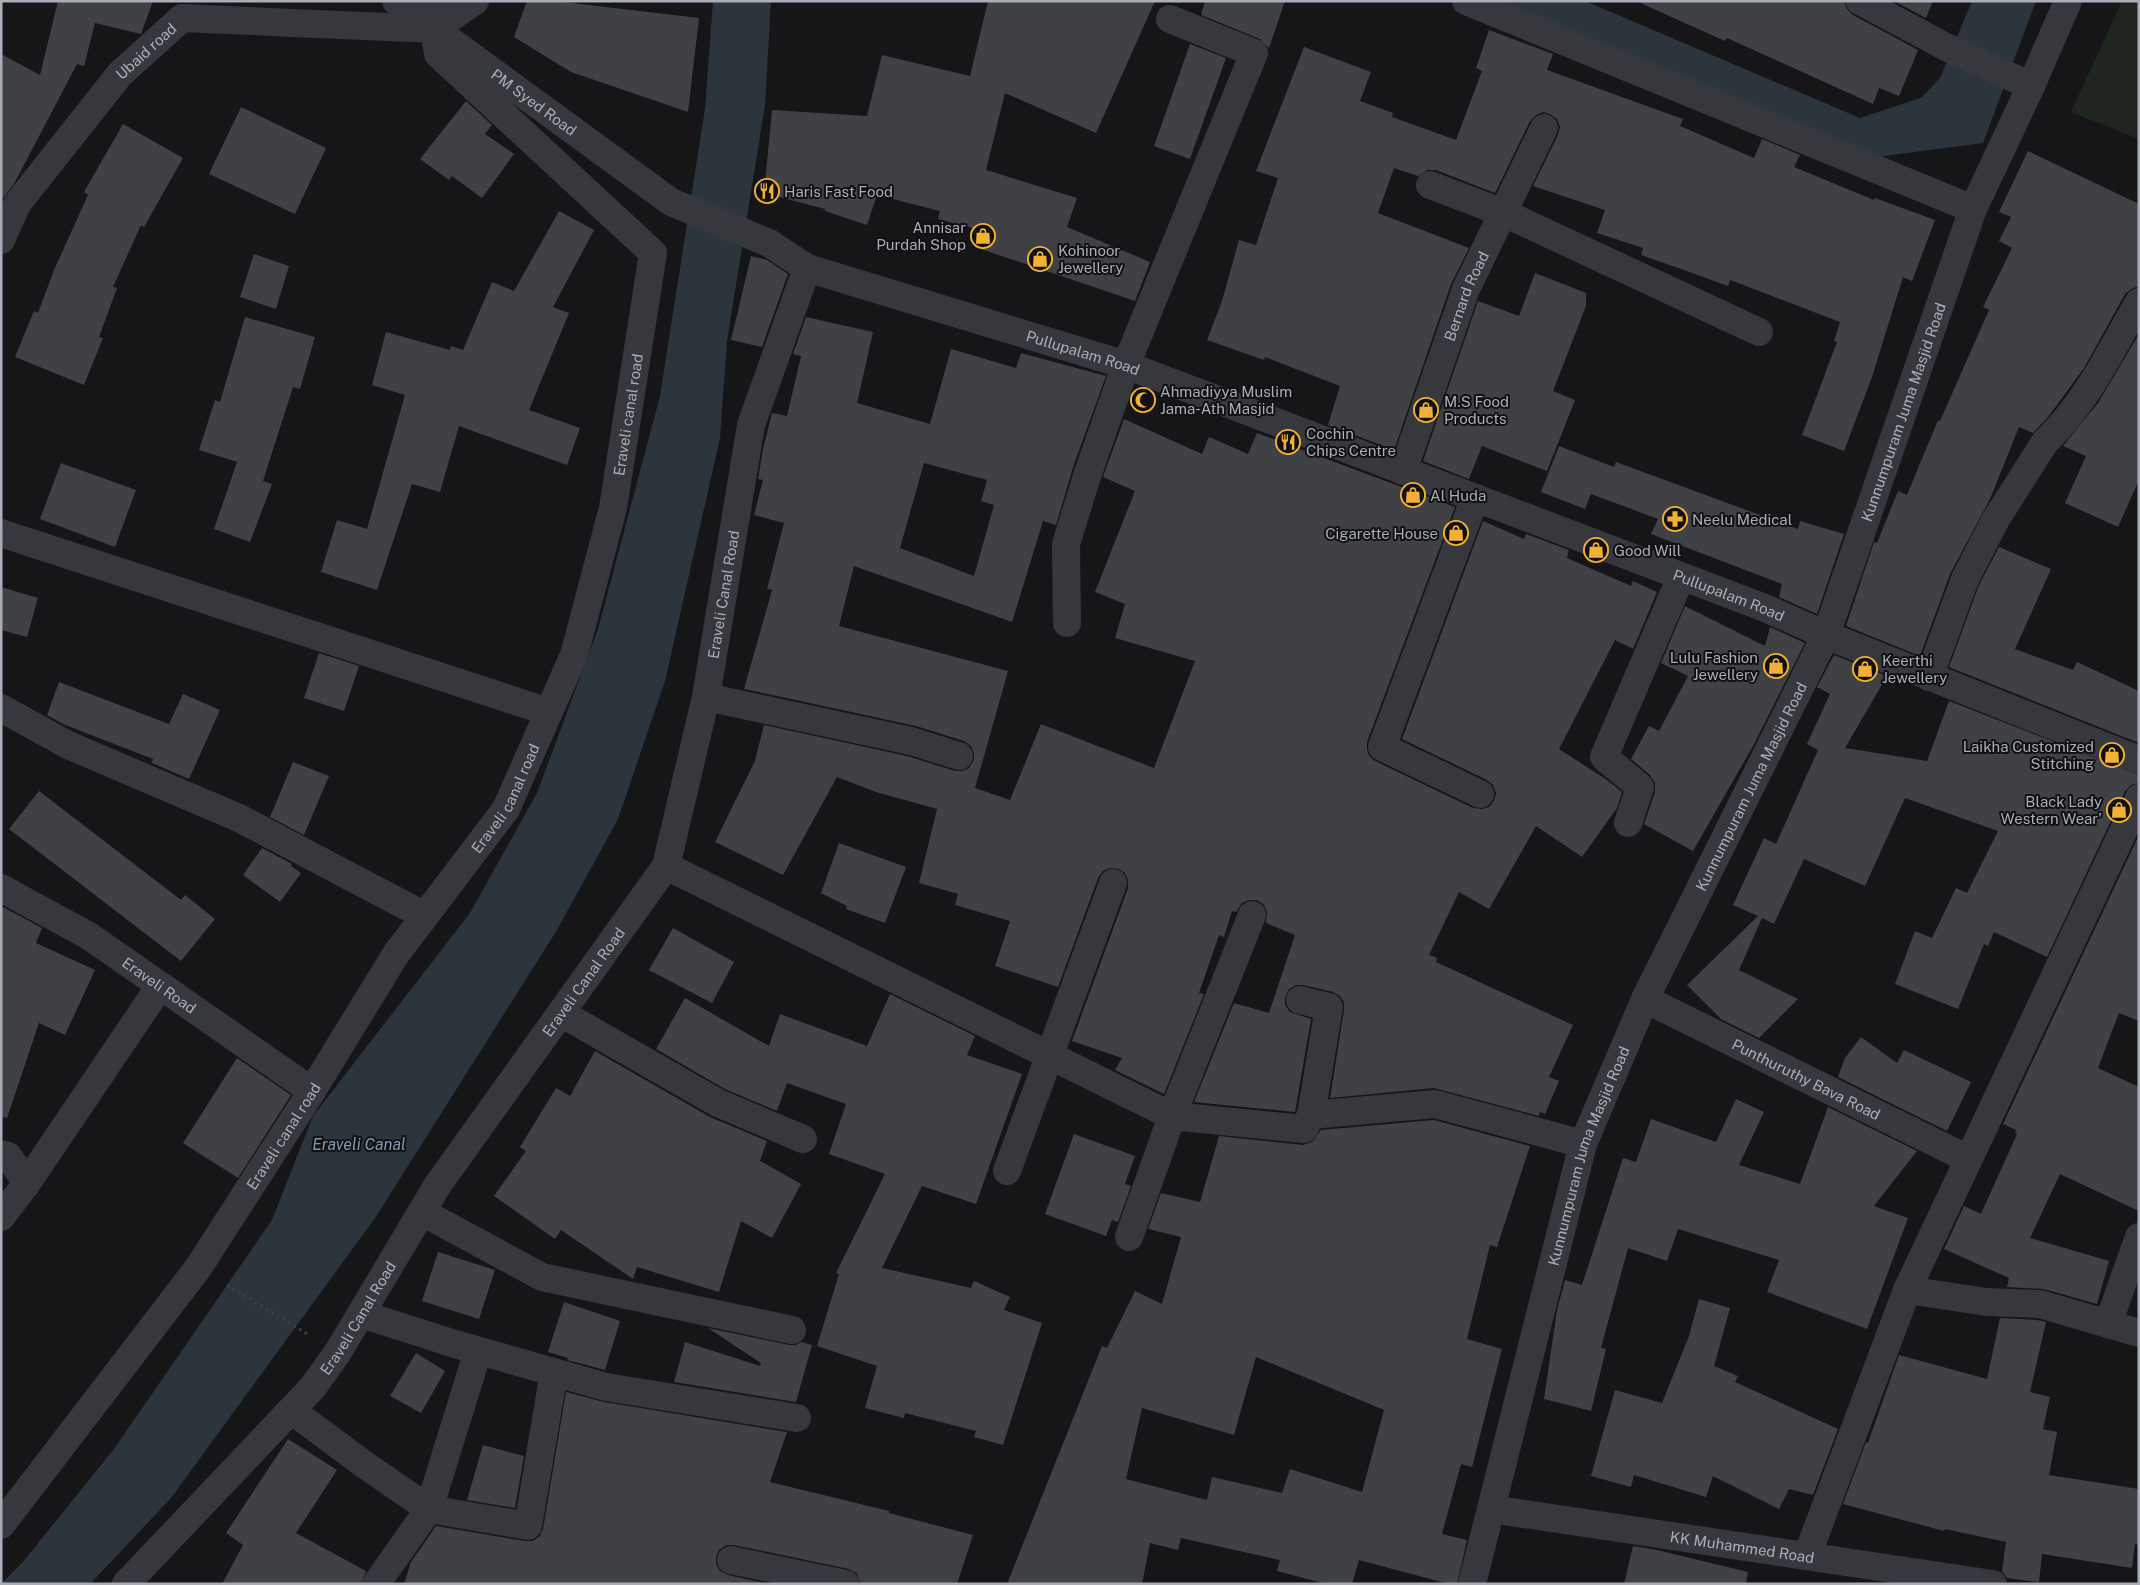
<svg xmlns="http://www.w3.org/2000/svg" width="2140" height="1585" viewBox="0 0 2140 1585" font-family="'Public Sans',sans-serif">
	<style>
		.green { fill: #1e261f }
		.water { fill: #2c353c }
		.building { fill: #404145; fill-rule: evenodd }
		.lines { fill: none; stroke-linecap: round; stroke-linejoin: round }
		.path { stroke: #3d3f44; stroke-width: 3; stroke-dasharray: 2.5 4; stroke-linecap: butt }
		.minor { stroke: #37383d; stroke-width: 28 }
		.labels { text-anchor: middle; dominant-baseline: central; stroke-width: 4; stroke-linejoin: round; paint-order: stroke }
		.street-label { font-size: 15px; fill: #a8adb8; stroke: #111113 }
		.poi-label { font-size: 15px; fill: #a8adb8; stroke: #111113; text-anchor: start }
		.water-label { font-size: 16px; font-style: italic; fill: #7f9bb3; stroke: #111113 }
	</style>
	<rect width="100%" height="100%" fill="#161618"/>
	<polygon class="green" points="2122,1 2139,1 2139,139 2071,112"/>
	<g class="water">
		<polygon points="713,1 771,1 765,105 727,341 720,438 665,681 618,819 557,930 375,1218 171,1498 90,1584 1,1584 22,1563 114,1449 272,1220 313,1116 470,913 537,793 598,629 660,396 705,109"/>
		<polygon points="1485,1 1585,1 1860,118 1921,98 1940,78 1972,1 2036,1 1983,143 1876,157"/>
	</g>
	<g class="building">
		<polygon points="58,1 153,1 141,34 95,23 84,66 77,64 15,182 1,201 1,54 40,75"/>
		<polygon points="527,1 555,1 699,18 688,112 571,72 514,37"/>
		<polygon points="988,1 1155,1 1096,133 1005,93 986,170 1077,198 1067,227 1150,262 1135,301 975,247 980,230 938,219 940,211 877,195 867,225 825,211 825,209 764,193 772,110 867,116 882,55 970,76"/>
		<polygon points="1205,1 1285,1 1269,48 1260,39 1201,15"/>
		<polygon points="1636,1 1844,1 1847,9 1853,15 1918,50 1899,96 1879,88 1873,104 1727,38 1725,41"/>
		<polygon points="1894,1 1933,1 1926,18"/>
		<polygon points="1489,30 1553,54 1547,70 1683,119 1680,126 1754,158 1762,139 1800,155 1794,167 1874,200 1875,198 1935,220 1912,281 1903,277 1872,377 1844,451 1802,435 1837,342 1834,341 1840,322 1730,280 1728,286 1684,270 1641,255 1643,248 1597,233 1605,210 1533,186 1558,135 1560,127 1557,119 1550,114 1543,112 1536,115 1530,121 1495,193 1436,170 1427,170 1418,176 1394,168 1378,213 1469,248 1451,284 1394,450 1328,425 1340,386 1265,357 1264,360 1207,340 1222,301 1239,240 1256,245 1278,178 1256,171 1304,47 1371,72 1360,101 1393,113 1392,117 1456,140 1482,71 1476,68"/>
		<polygon points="1190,44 1226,58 1190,159 1154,146"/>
		<polygon points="466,101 492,125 485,134 514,154 482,198 452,176 449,180 420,159"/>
		<polygon points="241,107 326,148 295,214 209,174"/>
		<polygon points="123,124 183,158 144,227 141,225 113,287 117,288 99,337 103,338 84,385 15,357 34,311 38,313 54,270 88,195 84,192"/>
		<polygon points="2028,151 2139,204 2139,286 2131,289 2125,294 2084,368 2048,417 2033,433 2019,427 1990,499 1950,574 1920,656 1846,626 1874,542 1877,543 1898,491 1907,495 1938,420 1940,421 1989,310 1983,307 2012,248 1999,241 2011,217 1999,212"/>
		<polygon points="559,211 594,230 553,307 569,313 529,410 580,428 567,465 459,426 440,492 412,484 377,590 321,572 337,520 367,529 405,395 372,385 386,332 450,350 451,346 463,350 492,282 514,291"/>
		<polygon points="254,254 289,266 276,309 240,297"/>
		<polygon points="751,256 767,260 788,274 762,347 731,340"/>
		<polygon points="1535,273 1586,293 1586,306 1553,391 1575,400 1547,471 1482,446 1469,479 1423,461 1478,301 1519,316"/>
		<polygon points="245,317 315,337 300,389 293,387 263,481 272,484 250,542 214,529 237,462 199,450 215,400 220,402"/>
		<path d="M806,317L873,332L857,403L930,424L951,349L1016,368L1021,353L1106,376L1074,464L1056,525L1043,521L1012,622L854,566L839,626L1008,671L975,788L1010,800L1041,724L1154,768L1195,661L1115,638L1125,604L1095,592L1135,491L1103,477L1124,419L1202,454L1209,437L1248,454L1257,433L1455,507L1367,742V749L1369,756L1375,761L1473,808L1482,809L1489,807L1494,801L1496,793L1493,785L1487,780L1402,739L1483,521L1524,539L1526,534L1569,550L1567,558L1631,586L1633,581L1657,592L1633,649L1615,640L1559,749L1607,780L1622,792L1617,808L1582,857L1536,826L1489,909L1459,892L1429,955L1437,958L1436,962L1573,1025L1549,1077L1559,1081L1545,1114L1540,1112L1539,1116L1434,1088L1330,1098L1344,1010V1002L1340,996L1333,992L1303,985H1296L1289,989L1285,997V1005L1290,1012L1311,1019L1295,1112L1194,1102L1234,1003L1269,1013L1295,935L1266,923L1267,912L1264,905L1257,900H1249L1242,903L1236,912L1232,911L1224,937L1219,935L1199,993L1204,994L1164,1094L1115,1070L1122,1058L1072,1041L1128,888V880L1125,873L1119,869L1110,868L1103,871L1098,878L1058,987L995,966L1010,921L955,905L958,894L919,883L937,809L876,792L837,777L783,875L715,842L755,761L764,725L907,756L955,771H962L969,768L974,760V753L971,746L964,741L916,726L744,689L772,590L767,589L784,523L754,515L763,480L758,479L763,449L772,413L787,416L801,356L793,354ZM924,463L987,480L981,501L994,505L974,576L900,548Z"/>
		<polygon points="2139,334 2139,480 2118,527 2065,503 2086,456 2063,446 2098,403"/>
		<polygon points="1559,446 1614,467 1616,462 1798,529 1800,521 1844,534 1817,614 1779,597 1782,584 1651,534 1658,519 1591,494 1585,509 1541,492"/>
		<polygon points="61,463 136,490 115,547 40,519"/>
		<polygon points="1999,547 2051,569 2015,649 2073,670 2077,662 2139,691 2139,743 1949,667 1979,585"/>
		<polygon points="1,587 38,598 27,637 1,630"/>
		<polygon points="1685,606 1765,646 1770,627 1805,643 1753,746 1693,851 1644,824 1655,792 1655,783 1650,775 1631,759 1649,726 1659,731 1688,676 1661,663"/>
		<polygon points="319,653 359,666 344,711 304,698"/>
		<polygon points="1834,655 1887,676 1845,748 1927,761 1949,701 2139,775 2139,783 2131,785 2125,791 2047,957 1994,932 1988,946 1984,944 1958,1009 1895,984 1915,931 1932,938 1956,888 1967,893 1998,831 1905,798 1865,886 1804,859 1774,924 1762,918 1739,970 1798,999 1759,1038 1721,1019 1687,985 1758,916 1733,905 1764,838 1776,844 1818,750 1807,744 1830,694 1817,687"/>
		<polygon points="59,682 169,724 183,694 220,710 189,779 152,763 153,759 63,724 47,715"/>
		<polygon points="293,762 329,776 304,835 270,817"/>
		<polygon points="39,791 181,900 185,895 215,919 181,961 9,829"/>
		<polygon points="2139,835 2139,1021 2119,1013 2098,1068 2139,1087 2139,1211 2060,1174 2030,1238 2109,1261 2097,1304 2044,1289 2007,1287 2009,1278 1944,1249 1964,1206 1981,1214 2017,1134 2015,1133 2016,1130 2003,1124"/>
		<polygon points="839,843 906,867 885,923 846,909 847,906 821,893"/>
		<polygon points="262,848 292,864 291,866 301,873 280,902 243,875"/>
		<polygon points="1,906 42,928 36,943 95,970 65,1035 39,1023 7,1118 1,1117"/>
		<polygon points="673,928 734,962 712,1003 649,970"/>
		<polygon points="890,994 975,1036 967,1055 1022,1074 976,1204 922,1186 882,1268 971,1288 974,1281 1010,1297 1004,1310 1042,1323 1003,1445 974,1437 976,1431 905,1413 904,1418 865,1408 877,1366 817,1346 839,1274 836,1273 885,1174 829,1154 846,1104 787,1083 777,1111 725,1089 656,1049 685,998 769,1046 780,1014 867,1046"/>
		<polygon points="1861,1037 1897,1063 1904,1050 1971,1082 1947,1131 1838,1077 1845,1058"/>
		<polygon points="595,1051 710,1117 767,1141 760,1161 801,1184 772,1238 741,1221 719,1292 637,1267 633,1279 561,1230 555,1239 494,1196 526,1151 520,1147 556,1088 570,1096"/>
		<polygon points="237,1058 291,1095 238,1178 183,1143"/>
		<polygon points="1736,1099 1764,1112 1739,1165 1800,1184 1828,1107 1917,1151 1874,1206 1908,1218 1867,1329 1767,1292 1779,1260 1678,1229 1667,1261 1628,1248 1601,1348 1606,1349 1591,1411 1544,1399 1557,1310 1565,1280 1582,1285 1623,1158 1636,1162 1651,1119 1716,1142"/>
		<path d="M1434,1120L1530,1146L1497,1247L1490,1245L1467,1339L1502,1349L1472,1467L1461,1464L1442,1534L1467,1540L1457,1584H1449L1359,1560L1352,1584H1326L1277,1571L1280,1560L1181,1538L1178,1550L1150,1543L1142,1584H1007L1102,1346L1107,1348L1135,1291L1162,1304L1181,1237L1148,1229L1161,1193L1200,1202L1219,1136L1303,1145L1312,1142L1321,1130ZM1256,1357L1384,1410L1362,1492L1290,1469L1282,1493L1212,1477L1207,1500L1126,1479L1142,1408L1234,1435Z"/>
		<polygon points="1074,1134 1135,1156 1125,1184 1131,1186 1118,1222 1112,1220 1106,1236 1045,1214"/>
		<polygon points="438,1252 495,1270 479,1319 422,1301"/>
		<polygon points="1699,1299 1730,1308 1714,1366 1738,1376 1735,1382 1838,1429 1813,1495 1789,1489 1779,1509 1713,1476 1706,1497 1634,1475 1631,1487 1591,1476 1615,1390 1662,1403 1689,1336"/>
		<polygon points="564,1302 620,1321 605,1370 567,1360 568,1358 548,1352"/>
		<polygon points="2000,1318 2037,1320 2046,1322 2030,1392 2050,1397 2043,1429 2057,1432 2049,1475 2139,1489 2139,1545 2135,1544 2132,1568 2042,1554 2039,1582 2007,1578 2002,1571 2006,1542 1945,1529 1944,1531 1843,1504 1866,1442 1868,1443 1899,1355 1987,1379"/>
		<polygon points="708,1328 789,1345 796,1345 801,1342 812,1345 796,1402 674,1382 685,1342 760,1366 761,1363"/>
		<polygon points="416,1353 445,1371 421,1413 390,1396"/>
		<polygon points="566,1392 604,1402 787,1432 770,1482 889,1511 889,1513 973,1535 957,1584 861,1584 857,1573 849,1569 734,1545 726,1545 719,1550 716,1557 716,1564 720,1571 728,1575 768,1584 404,1584 411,1562 436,1526 525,1541 533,1541 540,1536 543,1529"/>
		<polygon points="288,1439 337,1470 296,1533 366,1571 361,1584 222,1584 243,1545 226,1533"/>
		<polygon points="483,1445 524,1456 515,1508 467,1500"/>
		<polygon points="1633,1546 1657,1550 1748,1572 1746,1584 1624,1584"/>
	</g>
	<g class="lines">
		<polyline class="path" points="227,1285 309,1335"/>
		<g class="minor">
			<path id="s1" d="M396,1L671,202L769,243L807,268L1126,365L1765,608L1826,635L2139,760"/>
			<polyline points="1466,1 1973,209"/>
			<polyline points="1860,1 1946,47 2031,86"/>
			<polyline points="434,29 475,1"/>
			<polyline points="1430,185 1504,213 1759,332"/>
			<path id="s2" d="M1,240L17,204L120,74L182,18L434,29"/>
			<path id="s3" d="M1403,471L1466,289L1544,128"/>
			<polyline points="1475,498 1382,747 1480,794"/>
			<polyline points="1,533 549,712"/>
			<polyline points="1067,623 1066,544 1088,473 1126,365 1254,53 1170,19"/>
			<path d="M1929,677L1965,579L1996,519L2045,442C2086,404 2111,350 2139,302"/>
			<polyline points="706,697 911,741 959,756"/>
			<polyline points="1,708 68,745 239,818 425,916"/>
			<polyline points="1628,823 1640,787 1604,757 1681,577"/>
			<polyline points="666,866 1172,1116 1304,1129 1311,1115 1435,1104 1583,1144"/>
			<path id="s4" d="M1,888L89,936L312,1091"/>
			<path id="s5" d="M1645,999L1968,1159"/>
			<polyline points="1300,1000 1329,1007 1311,1115"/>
			<polyline points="561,1013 718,1103 803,1139"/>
			<polyline points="1,1154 8,1156 27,1183 1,1217"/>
			<polyline points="1007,1171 1113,883"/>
			<polyline points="27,1183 160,986"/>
			<polyline points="422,1212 542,1277 792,1330"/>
			<polyline points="1129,1237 1172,1116 1252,915"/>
			<polyline points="1907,1290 1987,1302 2040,1304 2139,1333"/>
			<polyline points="361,1314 455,1344 606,1387 797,1418"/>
			<polyline points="2108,1324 2139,1237"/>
			<polyline points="291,1410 365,1465 429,1509 528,1526 554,1372"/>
			<path id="s6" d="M1491,1509L1993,1584"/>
			<path id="s7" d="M1,1525L198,1268L312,1091L396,954L506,809L574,655L613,508L653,253L438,54L434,29L437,1"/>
			<polyline points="1807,1556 1907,1290 2139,798"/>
			<polyline points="731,1560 846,1584"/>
			<path id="s8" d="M126,1584L313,1387L338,1352L437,1186L666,866L706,697L751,425L807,268"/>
			<polyline points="376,1584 429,1509 478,1351"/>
			<path id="s9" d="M1472,1584L1583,1144L1645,999L1826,635L1973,209L2031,86L2068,1"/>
		</g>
	</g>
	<defs>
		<symbol id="restaurant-ring" viewBox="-11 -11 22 22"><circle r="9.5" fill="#111113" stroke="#f2b134" stroke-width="1.5"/><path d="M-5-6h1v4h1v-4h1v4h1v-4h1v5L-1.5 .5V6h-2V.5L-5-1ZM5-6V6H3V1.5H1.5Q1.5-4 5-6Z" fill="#f2b134"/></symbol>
		<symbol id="shop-ring" viewBox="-11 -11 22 22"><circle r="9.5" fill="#111113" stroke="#f2b134" stroke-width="1.5"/><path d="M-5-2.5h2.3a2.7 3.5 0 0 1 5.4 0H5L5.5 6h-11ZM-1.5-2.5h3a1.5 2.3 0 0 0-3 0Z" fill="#f2b134"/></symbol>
		<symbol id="mosque-ring" viewBox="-11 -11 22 22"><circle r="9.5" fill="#111113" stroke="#f2b134" stroke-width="1.5"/><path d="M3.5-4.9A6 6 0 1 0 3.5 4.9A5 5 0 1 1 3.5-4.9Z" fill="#f2b134"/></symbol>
		<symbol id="pharmacy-ring" viewBox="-11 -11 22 22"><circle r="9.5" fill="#111113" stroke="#f2b134" stroke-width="1.5"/><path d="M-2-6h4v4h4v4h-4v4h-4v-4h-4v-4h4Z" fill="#f2b134"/></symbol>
	</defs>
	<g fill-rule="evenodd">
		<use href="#restaurant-ring" x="753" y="177" width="28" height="28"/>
		<use href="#shop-ring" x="969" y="222" width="28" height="28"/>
		<use href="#shop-ring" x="1026" y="245" width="28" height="28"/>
		<use href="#mosque-ring" x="1129" y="386" width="28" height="28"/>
		<use href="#shop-ring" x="1412" y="396" width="28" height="28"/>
		<use href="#restaurant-ring" x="1274" y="428" width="28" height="28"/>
		<use href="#shop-ring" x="1399" y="481" width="28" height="28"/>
		<use href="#pharmacy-ring" x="1661" y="505" width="28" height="28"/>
		<use href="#shop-ring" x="1442" y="519" width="28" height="28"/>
		<use href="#shop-ring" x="1582" y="536" width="28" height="28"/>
		<use href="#shop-ring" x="1762" y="652" width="28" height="28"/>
		<use href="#shop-ring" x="1851" y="655" width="28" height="28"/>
		<use href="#shop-ring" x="2098" y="741" width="28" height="28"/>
		<use href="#shop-ring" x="2105" y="796" width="28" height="28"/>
	</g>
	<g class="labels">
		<g class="street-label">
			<text stroke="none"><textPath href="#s2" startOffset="240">Ubaid road</textPath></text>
			<text stroke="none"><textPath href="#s1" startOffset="171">PM Syed Road</textPath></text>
			<text stroke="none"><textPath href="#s3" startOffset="186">Bernard Road</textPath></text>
			<text stroke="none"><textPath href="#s1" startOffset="781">Pullupalam Road</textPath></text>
			<text stroke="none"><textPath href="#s9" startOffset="1254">Kunnumpuram Juma Masjid Road</textPath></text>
			<text stroke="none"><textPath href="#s7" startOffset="1292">Eraveli canal road</textPath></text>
			<text stroke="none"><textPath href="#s8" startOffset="1179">Eraveli Canal Road</textPath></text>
			<text stroke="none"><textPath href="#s1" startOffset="1471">Pullupalam Road</textPath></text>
			<text stroke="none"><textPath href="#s9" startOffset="849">Kunnumpuram Juma Masjid Road</textPath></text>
			<text stroke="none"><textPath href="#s7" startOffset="886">Eraveli canal road</textPath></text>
			<text stroke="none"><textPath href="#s8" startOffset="759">Eraveli Canal Road</textPath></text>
			<text stroke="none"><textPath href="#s4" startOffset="186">Eraveli Road</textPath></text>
			<text stroke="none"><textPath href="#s5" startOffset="180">Punthuruthy Bava Road</textPath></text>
			<text stroke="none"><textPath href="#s7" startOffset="481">Eraveli canal road</textPath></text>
			<text stroke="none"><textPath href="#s9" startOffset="444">Kunnumpuram Juma Masjid Road</textPath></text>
			<text stroke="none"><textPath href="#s8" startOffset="354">Eraveli Canal Road</textPath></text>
			<text stroke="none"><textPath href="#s6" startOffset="254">KK Muhammed Road</textPath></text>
		</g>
		<g class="poi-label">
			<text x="784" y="191">Haris Fast Food</text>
			<text x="966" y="227" text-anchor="end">Annisar<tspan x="966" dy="17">Purdah Shop</tspan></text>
			<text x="1058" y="250">Kohinoor<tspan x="1058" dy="17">Jewellery</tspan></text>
			<text x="1160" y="391">Ahmadiyya Muslim<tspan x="1160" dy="17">Jama-Ath Masjid</tspan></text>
			<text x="1444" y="401">M.S Food<tspan x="1444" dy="17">Products</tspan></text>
			<text x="1306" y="433">Cochin<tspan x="1306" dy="17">Chips Centre</tspan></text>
			<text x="1430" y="495">Al Huda</text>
			<text x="1692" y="519">Neelu Medical</text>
			<text x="1438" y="533" text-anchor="end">Cigarette House</text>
			<text x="1614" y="550">Good Will</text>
			<text x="1758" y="657" text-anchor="end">Lulu Fashion<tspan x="1758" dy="17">Jewellery</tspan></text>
			<text x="1882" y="660">Keerthi<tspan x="1882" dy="17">Jewellery</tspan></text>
			<text x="2094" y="746" text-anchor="end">Laikha Customized<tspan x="2094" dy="17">Stitching</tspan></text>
			<text x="2102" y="801" text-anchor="end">Black Lady<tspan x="2102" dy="17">Western Wear'</tspan></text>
		</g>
		<g class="water-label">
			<text x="359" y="1144">Eraveli Canal</text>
		</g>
	</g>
	<rect width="2140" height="1585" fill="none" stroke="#a8adb8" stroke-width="5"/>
</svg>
